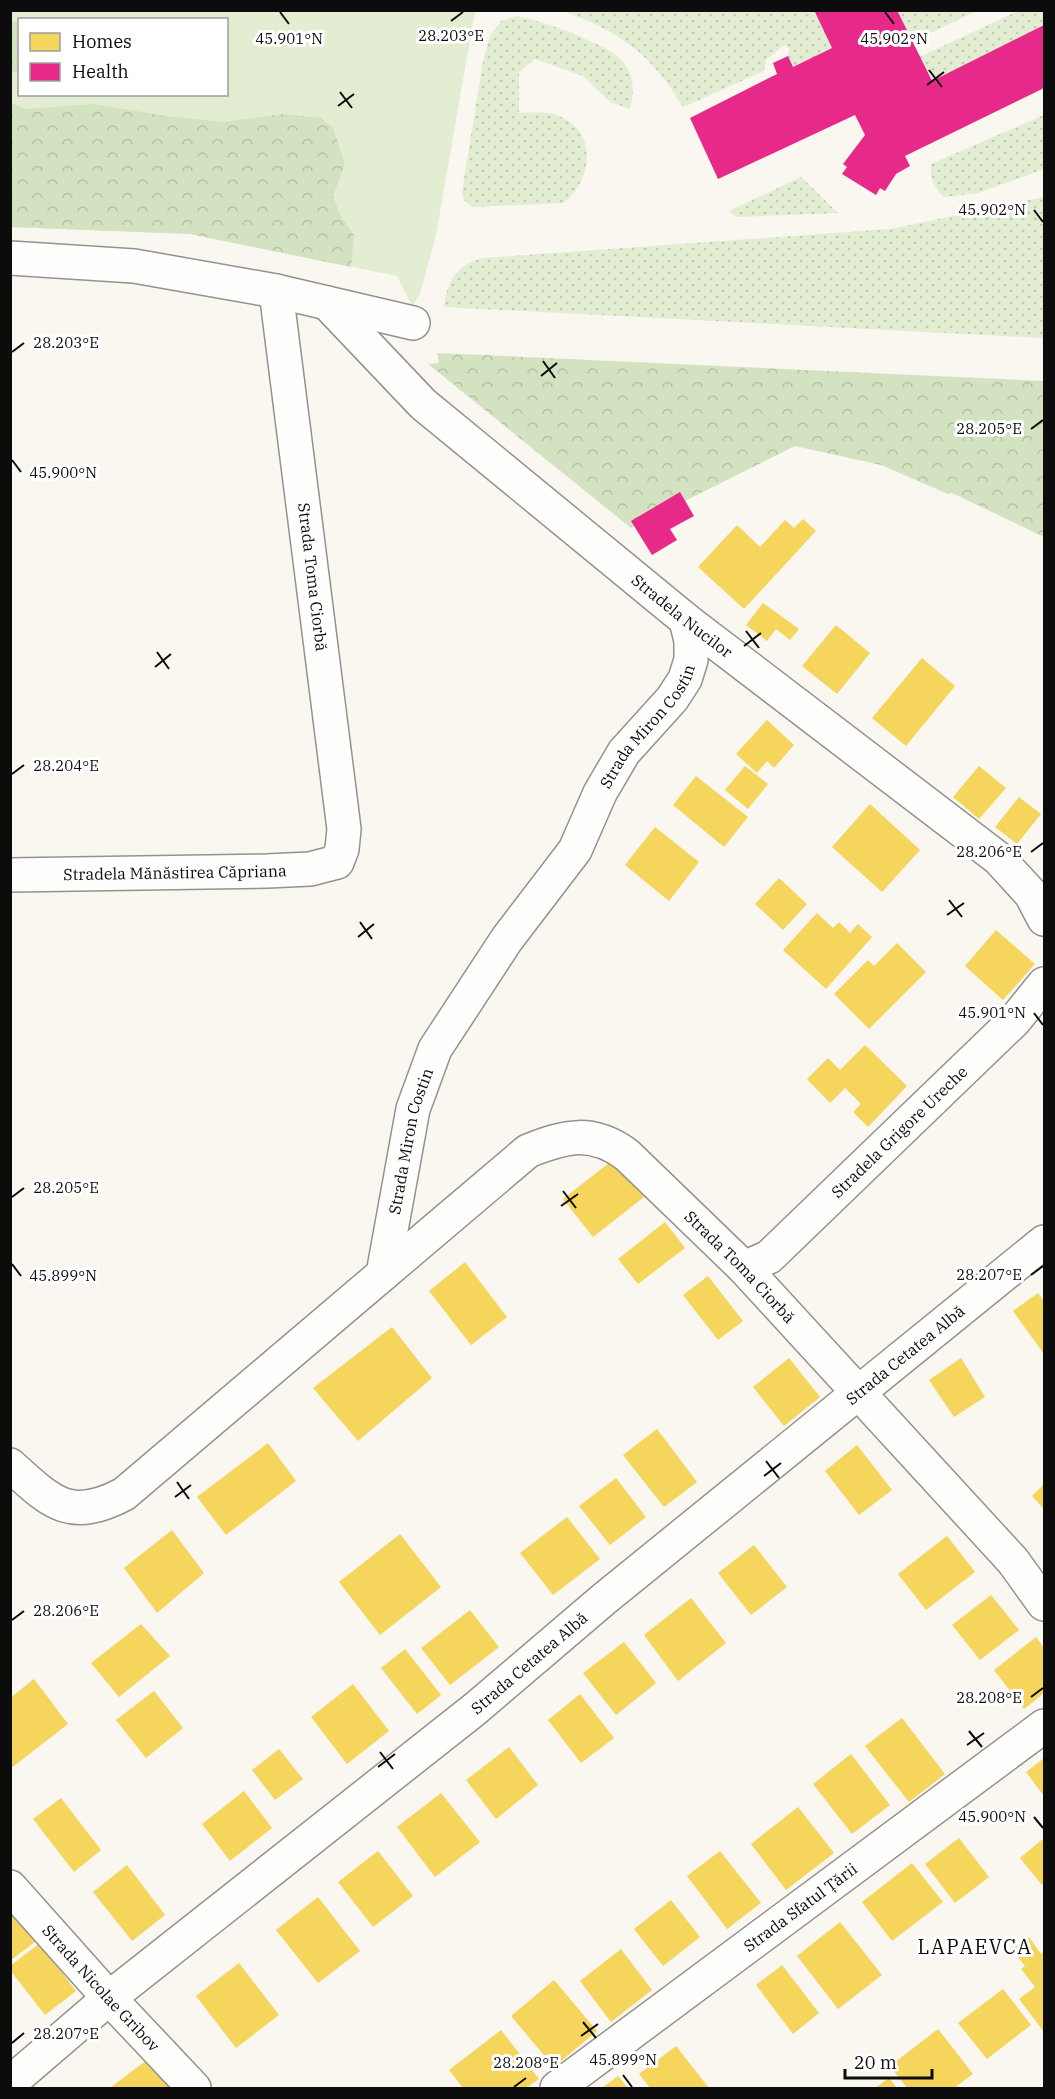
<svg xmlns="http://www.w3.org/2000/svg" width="1055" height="2099" viewBox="0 0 1055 2099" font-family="'IBM Plex Serif',serif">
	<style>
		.grass { fill: #e2edd2; fill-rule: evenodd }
		.forest { fill: url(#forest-crowns) }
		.park { fill: url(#park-dots) }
		.homes { fill: #f6d55c }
		.health { fill: #e7298a }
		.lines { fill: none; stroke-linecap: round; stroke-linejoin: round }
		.minor-casing { stroke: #93928f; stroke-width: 36 }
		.minor { stroke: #fefefd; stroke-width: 33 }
		.ticks { fill: none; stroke: #0c0c0c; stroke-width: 2 }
		.labels { text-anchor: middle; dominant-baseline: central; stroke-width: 6; stroke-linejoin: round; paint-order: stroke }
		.street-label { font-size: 16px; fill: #0c0c0c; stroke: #fff }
		.quarter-label { font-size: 20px; letter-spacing: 1.5px; fill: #0c0c0c; stroke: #fff }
		.ticks-label { font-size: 15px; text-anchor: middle; fill: #0c0c0c; stroke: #fff; stroke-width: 6; stroke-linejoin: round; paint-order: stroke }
	</style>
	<defs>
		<pattern id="forest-crowns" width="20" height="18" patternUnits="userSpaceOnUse" patternTransform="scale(1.5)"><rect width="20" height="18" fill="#d3e3c1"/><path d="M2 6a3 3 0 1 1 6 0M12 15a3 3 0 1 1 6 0" fill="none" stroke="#b4c2a5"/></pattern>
		<pattern id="park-dots" width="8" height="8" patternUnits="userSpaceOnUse" patternTransform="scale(1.5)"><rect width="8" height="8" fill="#e2edd2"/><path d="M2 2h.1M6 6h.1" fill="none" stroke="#c1cab3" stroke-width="1.8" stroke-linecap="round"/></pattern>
	</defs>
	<rect width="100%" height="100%" fill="#f9f7f0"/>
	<path class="grass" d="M11,11H475L436,235L420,294L412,306L397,276L190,234L11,227ZM20,20H226V94H20Z"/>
	<g class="forest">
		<polygon points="10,21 20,22 19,70 11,74"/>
		<polygon points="11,103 26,109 94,104 166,116 224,122 283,114 321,118 333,128 345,164 333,196 340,215 354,235 351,267 190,234 11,227"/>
		<polygon points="437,353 1044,381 1044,537 952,493 948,494 881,465 795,446 631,528 428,364 439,363"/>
	</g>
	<g class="park">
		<path d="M563,11H814L832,48L793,67L788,56L789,48L784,45L766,60L764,71L683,107C651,54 621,32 563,11Z"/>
		<polygon points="897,11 977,11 913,41"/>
		<polygon points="1018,11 1044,11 1044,25 932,81 920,57"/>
		<path d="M517,16C540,21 561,28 583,38C618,52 641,66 630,109L610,102L583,76L535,59L519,72V113C533,113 547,110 561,117C599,135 591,180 564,203L473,207L464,200L462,192L483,61L490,36L501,21Z"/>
		<path d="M1044,115V169L978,193L944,197C933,187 930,178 931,164Z"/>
		<polygon points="801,177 838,213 736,217 729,211"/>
		<path d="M1044,197V338L444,307C447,280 458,263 485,258L891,229Z"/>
	</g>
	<g class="homes">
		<polygon points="803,519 816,531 744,609 698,567 737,525 760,547 785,520 794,528"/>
		<polygon points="763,603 799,629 790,640 776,629 767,641 746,625"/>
		<polygon points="836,625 870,653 837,694 802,666"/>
		<polygon points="922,658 955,686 906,746 872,718"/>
		<polygon points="767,720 794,745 774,768 767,761 757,773 736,754"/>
		<polygon points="745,766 768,784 748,809 725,790"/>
		<polygon points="979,766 1006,788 979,819 953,797"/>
		<polygon points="696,776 748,817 724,847 673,805"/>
		<polygon points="1019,797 1041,814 1017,844 995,827"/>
		<polygon points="870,804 920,850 882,892 832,847"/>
		<polygon points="655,827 699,862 669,901 625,865"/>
		<polygon points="779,878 807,904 783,930 755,904"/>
		<polygon points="817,913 833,928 839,922 850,933 858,924 872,937 826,989 783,950"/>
		<polygon points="996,930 1035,964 1003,1000 965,966"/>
		<polygon points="897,943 926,972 869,1029 834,994 868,960 874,966"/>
		<polygon points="865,1045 907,1086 868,1127 853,1112 861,1104 845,1088 830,1103 807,1079 828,1058 840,1070"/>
		<polygon points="614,1159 644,1197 593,1237 563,1199"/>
		<polygon points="665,1222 685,1248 638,1284 618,1259"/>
		<polygon points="465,1262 507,1317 471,1345 429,1291"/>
		<polygon points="708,1276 743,1321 718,1340 683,1295"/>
		<polygon points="1038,1293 1044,1301 1044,1354 1013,1311"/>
		<polygon points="392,1327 432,1378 358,1441 313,1388"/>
		<polygon points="789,1358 820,1397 784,1426 753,1387"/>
		<polygon points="961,1358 985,1397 954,1417 929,1380"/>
		<polygon points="657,1429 697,1482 664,1507 623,1455"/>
		<polygon points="268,1443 296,1481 226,1535 197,1497"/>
		<polygon points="857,1445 892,1490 859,1515 825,1471"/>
		<polygon points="616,1478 646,1517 610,1545 579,1506"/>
		<polygon points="1044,1484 1044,1509 1032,1496"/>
		<polygon points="567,1517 600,1559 553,1595 520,1553"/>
		<polygon points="172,1530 204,1573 157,1613 124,1568"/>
		<polygon points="400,1534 441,1587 380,1635 339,1582"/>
		<polygon points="947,1536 975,1572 926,1610 898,1574"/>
		<polygon points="754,1545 787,1587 751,1615 718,1573"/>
		<polygon points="991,1595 1019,1630 980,1660 952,1625"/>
		<polygon points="691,1598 726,1643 678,1681 644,1635"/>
		<polygon points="470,1610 499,1647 450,1685 421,1648"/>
		<polygon points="141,1624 170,1656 119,1697 91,1663"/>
		<polygon points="1036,1637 1044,1648 1044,1693 1024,1709 994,1670"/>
		<polygon points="624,1642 656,1683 616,1715 583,1673"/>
		<polygon points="405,1649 441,1695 417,1714 381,1668"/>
		<polygon points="34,1679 68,1724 10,1769 10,1698"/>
		<polygon points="353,1684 389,1731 347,1764 311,1717"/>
		<polygon points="154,1691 183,1728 146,1758 116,1720"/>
		<polygon points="580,1694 614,1738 581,1763 548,1720"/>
		<polygon points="902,1718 945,1774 909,1802 865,1746"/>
		<polygon points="509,1747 538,1785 496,1819 466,1780"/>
		<polygon points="279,1749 303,1779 275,1800 252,1770"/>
		<polygon points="851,1754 890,1805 852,1834 813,1784"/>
		<polygon points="1044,1758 1044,1796 1026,1772"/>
		<polygon points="244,1791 272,1828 230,1861 202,1824"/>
		<polygon points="441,1793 480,1842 435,1877 397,1827"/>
		<polygon points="61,1798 101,1850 74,1872 33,1819"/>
		<polygon points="798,1807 834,1853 786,1890 751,1844"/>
		<polygon points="959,1838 989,1877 955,1903 925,1864"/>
		<polygon points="1044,1838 1044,1882 1042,1885 1020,1858"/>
		<polygon points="378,1851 413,1896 373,1927 338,1882"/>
		<polygon points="720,1851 761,1903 727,1929 687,1876"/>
		<polygon points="912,1863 943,1902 892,1941 862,1902"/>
		<polygon points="127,1865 165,1915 132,1941 93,1892"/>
		<polygon points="318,1897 360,1951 318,1983 276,1930"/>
		<polygon points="671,1900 700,1937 663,1966 634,1929"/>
		<polygon points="10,1907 45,1934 10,1961"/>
		<polygon points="840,1922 882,1975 838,2009 797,1956"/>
		<polygon points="1029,1937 1041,1954 1044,1951 1044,2032 1019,1999 1035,1987 1021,1969 1025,1966 1012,1949"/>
		<polygon points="40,1943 76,1991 45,2015 10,1970 10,1966"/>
		<polygon points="621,1949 652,1990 611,2022 580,1981"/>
		<polygon points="239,1963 279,2015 236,2048 196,1996"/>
		<polygon points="782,1965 819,2013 793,2034 756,1985"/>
		<polygon points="554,1980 597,2031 554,2067 511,2016"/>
		<polygon points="1003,1989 1031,2025 987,2059 958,2023"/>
		<polygon points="938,2029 973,2074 954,2088 907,2088 890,2066"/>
		<polygon points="501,2030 539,2079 526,2088 463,2088 449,2070"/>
		<polygon points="676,2046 709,2088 650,2088 639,2074"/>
		<polygon points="148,2059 172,2088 110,2088"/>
		<polygon points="618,2076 628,2088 602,2088"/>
		<polygon points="889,2078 897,2088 875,2088"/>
	</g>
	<g class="health">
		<polygon points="814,10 897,10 932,81 1044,25 1044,88 905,156 910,166 896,174 885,191 880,188 876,195 842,174 847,167 843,164 865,135 855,115 718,179 690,118 777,74 773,63 788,56 793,67 832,48"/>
		<polygon points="680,492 694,516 670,529 677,540 652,555 631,521"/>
	</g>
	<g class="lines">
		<defs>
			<g id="minor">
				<polyline points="10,258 134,266 276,291 413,323"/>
				<path id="s1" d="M327,303L423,404L686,620L999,859L1031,894L1044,919"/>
				<path id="s2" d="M10,875L267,871L310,869L337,862L342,849L344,829L276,291"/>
				<path id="s3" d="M744,1268L769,1257L1015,1020L1044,984"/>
				<path id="s4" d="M383,1274L528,1151C566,1136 592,1129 627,1155L744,1268L1013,1561L1044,1604"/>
				<path id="s5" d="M10,1465C51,1502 69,1523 124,1494L383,1274L413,1109L435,1049L507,939L575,850L600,793L624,752L672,699L685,679L691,660V641L686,620"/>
				<path id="s6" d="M10,1887L109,1998L194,2088"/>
				<path id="s7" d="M10,2083L109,1998L475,1709L604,1599L1044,1242"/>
				<path id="s8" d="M557,2088L1044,1726"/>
			</g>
		</defs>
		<use href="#minor" class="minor-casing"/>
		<use href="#minor" class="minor"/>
	</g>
	<path class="ticks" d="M280,12L289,24M885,12L894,24M451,21L463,12M929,70L942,87M927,85L944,72M340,92L352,108M338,106L354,94M1034,210L1043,222M12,352L24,343M543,361L555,378M541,376L557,363M1031,429L1043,420M12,460L21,472M746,631L759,648M744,646L761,633M157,652L169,669M155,667L171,654M12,774L24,765M1031,852L1043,843M949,900L962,917M947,915L964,903M360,922L372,939M358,937L374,924M1034,1013L1043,1025M563,1191L576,1208M12,1197L24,1188M561,1206L578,1194M12,1264L21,1276M1031,1275L1043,1266M766,1461L779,1478M764,1476L781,1463M177,1482L189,1499M175,1497L191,1485M12,1620L24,1611M1031,1697L1043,1688M969,1731L982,1747M967,1745L984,1733M380,1752L393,1769M378,1767L395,1754M1034,1817L1043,1828M583,2022L596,2038M581,2036L598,2024M12,2043L24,2033M623,2075L632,2087M514,2087L526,2078"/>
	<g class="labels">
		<g class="street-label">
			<text transform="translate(313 577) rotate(83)">Strada Toma Ciorbă</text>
			<text stroke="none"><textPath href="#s1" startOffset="474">Stradela Nucilor</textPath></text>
			<text stroke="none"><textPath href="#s5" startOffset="1090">Strada Miron Costin</textPath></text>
			<text stroke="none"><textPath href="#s2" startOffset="165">Stradela Mănăstirea Căpriana</textPath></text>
			<text stroke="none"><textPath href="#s3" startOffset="208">Stradela Grigore Ureche</textPath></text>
			<text stroke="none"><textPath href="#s5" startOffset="606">Strada Miron Costin</textPath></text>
			<text stroke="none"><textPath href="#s4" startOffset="454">Strada Toma Ciorbă</textPath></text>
			<text stroke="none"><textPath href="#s7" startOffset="1154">Strada Cetatea Albă</textPath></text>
			<text stroke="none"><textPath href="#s7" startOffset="668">Strada Cetatea Albă</textPath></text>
			<text stroke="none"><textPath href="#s8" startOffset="303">Strada Sfatul Țării</textPath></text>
			<text stroke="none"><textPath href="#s6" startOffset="136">Strada Nicolae Gribov</textPath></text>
		</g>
		<g class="quarter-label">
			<text x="975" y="1946">LAPAEVCA</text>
		</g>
	</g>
	<g class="ticks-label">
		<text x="451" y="41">28.203°E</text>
		<text x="289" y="44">45.901°N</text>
		<text x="894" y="44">45.902°N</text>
		<text x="992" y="215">45.902°N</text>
		<text x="66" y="348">28.203°E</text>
		<text x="989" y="434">28.205°E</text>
		<text x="63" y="478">45.900°N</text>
		<text x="66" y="771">28.204°E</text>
		<text x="989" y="857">28.206°E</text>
		<text x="992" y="1018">45.901°N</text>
		<text x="66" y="1193">28.205°E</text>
		<text x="989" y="1280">28.207°E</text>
		<text x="63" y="1281">45.899°N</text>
		<text x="66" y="1616">28.206°E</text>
		<text x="989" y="1703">28.208°E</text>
		<text x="992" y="1822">45.900°N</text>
		<text x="66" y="2039">28.207°E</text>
		<text x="623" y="2065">45.899°N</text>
		<text x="526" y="2068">28.208°E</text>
	</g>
	<rect width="1055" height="2099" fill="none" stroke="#0c0c0c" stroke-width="24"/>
	<rect x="18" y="18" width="210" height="78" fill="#ffffff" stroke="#9e9e9e" stroke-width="1.5"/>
	<rect x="30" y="33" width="30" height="18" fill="#f6d55c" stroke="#9e9e9e" stroke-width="1.5"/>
	<text x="72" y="48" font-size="18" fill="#0c0c0c">Homes</text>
	<rect x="30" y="63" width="30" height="18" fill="#e7298a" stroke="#9e9e9e" stroke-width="1.5"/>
	<text x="72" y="78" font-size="18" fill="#0c0c0c">Health</text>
	<path d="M845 2069v9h87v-9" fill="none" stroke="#0c0c0c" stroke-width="3"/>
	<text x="854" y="2069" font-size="18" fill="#0c0c0c" stroke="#ffffff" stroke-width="4.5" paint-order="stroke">20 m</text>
</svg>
